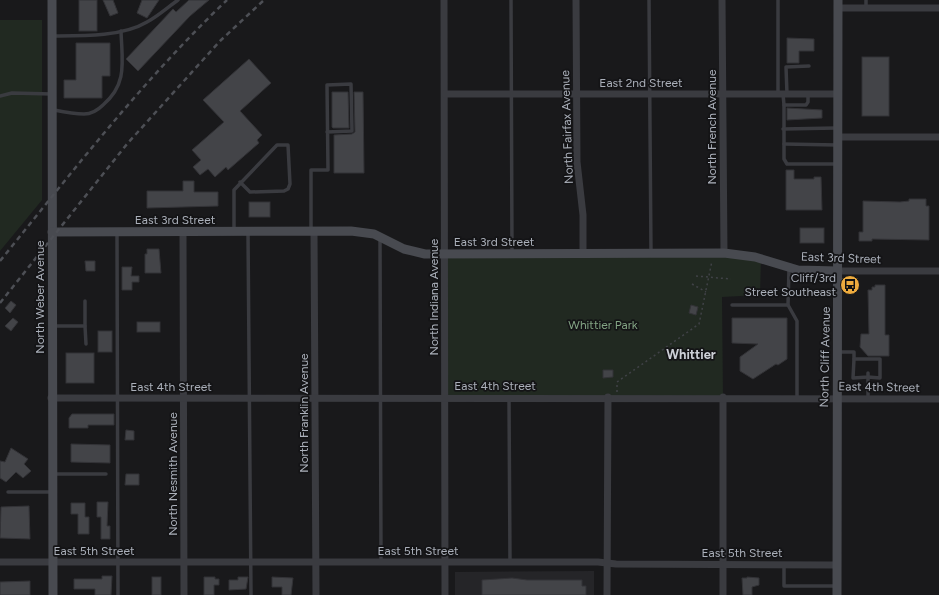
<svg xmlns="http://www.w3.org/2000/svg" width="939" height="595" viewBox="0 0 939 595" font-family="Figtree,sans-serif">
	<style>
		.built { fill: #252528 }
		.green { fill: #212921 }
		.building { fill: #434448; stroke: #333337 }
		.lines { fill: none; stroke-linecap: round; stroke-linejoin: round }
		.path { stroke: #404247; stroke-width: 1.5; stroke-dasharray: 2 3; stroke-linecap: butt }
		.lane { stroke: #3a3b40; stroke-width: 3.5 }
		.street { stroke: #3a3b40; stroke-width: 7 }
		.secondary { stroke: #484a50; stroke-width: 9 }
		.rail { stroke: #4d4f55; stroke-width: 2.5; stroke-dasharray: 5 4; stroke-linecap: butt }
		.labels { text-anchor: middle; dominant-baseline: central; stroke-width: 3.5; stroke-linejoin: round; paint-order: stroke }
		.street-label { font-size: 12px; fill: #abb0ba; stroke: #141416 }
		.poi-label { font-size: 12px; fill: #abb0ba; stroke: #141416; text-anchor: end }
		.park-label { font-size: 12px; fill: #83a484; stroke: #141416 }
		.neighbourhood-label { font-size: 13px; font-weight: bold; fill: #cccfd6; stroke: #141416 }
	</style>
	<rect width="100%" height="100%" fill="#19191b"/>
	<polygon class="built" points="594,571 594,595 455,595 455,572"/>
	<g class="green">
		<polygon points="0,20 42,20 42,200 0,251"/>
		<polygon points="724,253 761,258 760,295 722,297 723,397 445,397 445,254"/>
	</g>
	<g class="building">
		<rect x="79" y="0" width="18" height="31"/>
		<polygon points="103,0 113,0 118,13 110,16"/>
		<polygon points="142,0 159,0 147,18 137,13"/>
		<polygon points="189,0 209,0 190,16 138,71 126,59 173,9 176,12"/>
		<polygon points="787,38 814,39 814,51 799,51 799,63 787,63"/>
		<polygon points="76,43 110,43 110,76 102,76 102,98 64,98 64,80 76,80"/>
		<rect x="862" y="57" width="27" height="59"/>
		<polygon points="249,59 271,83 240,111 262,135 257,140 259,143 228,170 226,167 215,177 208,169 200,175 193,167 201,160 192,150 224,122 203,100"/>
		<polygon points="332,92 348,92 349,128 333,128 332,127"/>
		<polygon points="354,92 363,92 364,173 334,173 334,135 352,134 355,132"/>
		<polygon points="787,108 822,110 822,118 787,120"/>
		<polygon points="786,170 794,170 794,179 814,179 814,177 821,177 822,210 786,210"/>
		<polygon points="183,181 194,181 194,192 218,192 218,206 147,208 147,191 183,191"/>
		<polygon points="909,199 926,199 926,206 929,206 929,240 872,239 872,241 859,241 859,232 863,232 863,201 900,202 909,201"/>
		<rect x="249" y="202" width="21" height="15"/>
		<rect x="800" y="228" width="24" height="15"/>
		<polygon points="147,249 159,249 161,273 145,273 145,254 147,254"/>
		<polygon points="85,261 95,261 95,271 86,271"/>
		<polygon points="122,267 132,267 131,276 139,276 139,282 132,282 132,290 122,290"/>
		<polygon points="875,285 885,285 885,335 889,335 889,356 868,356 860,347 861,334 869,334 868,290 872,290 872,287 875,287"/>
		<polygon points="11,301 16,305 10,313 5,308"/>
		<polygon points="691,305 698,307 696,315 689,313"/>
		<polygon points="13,318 18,322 11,331 5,326"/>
		<polygon points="732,318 787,318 787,359 778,365 776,364 753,379 740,371 740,357 758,344 732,343"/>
		<rect x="137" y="322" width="23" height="10"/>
		<rect x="98" y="331" width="14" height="21"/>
		<rect x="66" y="353" width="28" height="30"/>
		<polygon points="603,370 613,370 613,377 603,378"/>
		<polygon points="72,414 114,414 114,425 88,425 88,428 69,428 69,418"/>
		<polygon points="126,430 134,431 134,440 125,440"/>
		<polygon points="71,444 110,445 110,463 71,462"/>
		<polygon points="11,448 28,459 24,464 31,471 23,478 16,472 6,482 0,478 0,461 5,462"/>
		<polygon points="126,474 139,474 139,485 125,485"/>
		<polygon points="97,502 108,502 107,526 110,526 110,539 101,539 101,517 97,517"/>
		<polygon points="71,503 85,503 85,517 89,517 89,534 78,534 78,514 71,514"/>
		<polygon points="29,506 30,539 0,538 1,507"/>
		<polygon points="102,576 112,576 111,595 95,595 95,589 74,589 74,579 102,579"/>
		<rect x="152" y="577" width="9" height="18"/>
		<polygon points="204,577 215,577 215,579 219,579 219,585 214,585 214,595 204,595"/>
		<polygon points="238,577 248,577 246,589 229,590 229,580 238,580"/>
		<polygon points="272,577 293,578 291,595 282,595 282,587 272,587"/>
		<polygon points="747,577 759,578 759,585 752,587 752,595 743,595 742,578 747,578"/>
		<polygon points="512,578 527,580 582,580 582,586 586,586 586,595 482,595 482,580"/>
		<polygon points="30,581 30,595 0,595 0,582"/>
	</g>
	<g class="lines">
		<g class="path">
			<polyline points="696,276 731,279"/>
			<polyline points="692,284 706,292"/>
			<polyline points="617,392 617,382 699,324 712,261"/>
		</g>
		<g class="lane">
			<polyline points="511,0 512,253"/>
			<polyline points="649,0 651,253"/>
			<polyline points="778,0 778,94"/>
			<polyline points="866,0 866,8"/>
			<path d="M52,36C81,36 122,37 147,22C158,16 168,7 178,0"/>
			<polyline points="783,94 784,105 806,105 808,102 808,94"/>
			<polyline points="787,94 786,67 809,66"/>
			<polyline points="0,96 12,93 52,94"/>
			<polyline points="784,105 784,159 787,164 838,164"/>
			<path d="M54,110C64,112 74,114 84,114C92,114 98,110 103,105C128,84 122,61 121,31"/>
			<polyline points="783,129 836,128"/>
			<polyline points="784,144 837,145"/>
			<polyline points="234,230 234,190 277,145 288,145 290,184 288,189 284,191 250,192 240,182"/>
			<polyline points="311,230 311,170 328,170 327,85 351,84 352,131 327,132"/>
			<polyline points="248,232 251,595"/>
			<polyline points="117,233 118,595"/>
			<polyline points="380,239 381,562"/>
			<polyline points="789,269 788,305 797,321 797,397"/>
			<polyline points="732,305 788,305"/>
			<polyline points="53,326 85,326 85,301"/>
			<polyline points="85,326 86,344"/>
			<polyline points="839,352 854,352 854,359 880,359 880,378 868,377 868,398"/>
			<polyline points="854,359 853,378 868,377 868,373"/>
			<polyline points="509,399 510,562"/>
			<polyline points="53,474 106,474"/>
			<polyline points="8,492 52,492"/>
			<polyline points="784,565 784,586 837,586"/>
		</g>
		<g class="street">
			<polyline points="444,0 445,595"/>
			<polyline points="576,0 577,162 583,215 583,254"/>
			<polyline points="722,0 724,253"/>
			<polyline points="838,8 939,8"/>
			<polyline points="445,94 838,94"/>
			<polyline points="838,137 939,137"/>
			<polyline points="314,231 316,595"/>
			<polyline points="183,232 184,595"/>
			<polyline points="838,271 939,271"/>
			<polyline points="723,397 723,595"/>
			<polyline points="51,398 939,399"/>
			<polyline points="0,562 598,562 616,564 837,565"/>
			<polyline points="607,595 608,397"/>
		</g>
		<g class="secondary">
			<polyline points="52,0 53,595"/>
			<polyline points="52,232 351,231 374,234 404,249 425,254 724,253 755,257 798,270 838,271"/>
			<polyline points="837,595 838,0"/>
		</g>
		<g class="rail">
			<path d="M0,261C73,171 143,80 227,0"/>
			<polyline points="0,303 127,144 220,41 264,0"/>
		</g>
	</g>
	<defs>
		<symbol id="bus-disc" viewBox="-11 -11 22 22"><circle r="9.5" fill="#edab3e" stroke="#141416"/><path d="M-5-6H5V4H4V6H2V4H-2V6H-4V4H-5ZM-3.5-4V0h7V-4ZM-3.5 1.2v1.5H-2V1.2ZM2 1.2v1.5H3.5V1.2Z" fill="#111"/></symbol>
	</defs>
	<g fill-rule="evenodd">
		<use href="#bus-disc" x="839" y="274" width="22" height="22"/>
	</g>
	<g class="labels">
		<g class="street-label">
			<text x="641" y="83">East 2nd Street</text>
			<text transform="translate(567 127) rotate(-92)">North Fairfax Avenue</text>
			<text transform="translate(712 127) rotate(-90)">North French Avenue</text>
			<text x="175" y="220">East 3rd Street</text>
			<text x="494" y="242">East 3rd Street</text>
			<text transform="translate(841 258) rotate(2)">East 3rd Street</text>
			<text transform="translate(40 297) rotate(-90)">North Weber Avenue</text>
			<text transform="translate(434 297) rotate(-90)">North Indiana Avenue</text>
			<text transform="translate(825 357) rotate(-89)">North Cliff Avenue</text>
			<text x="495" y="386">East 4th Street</text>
			<text x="171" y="387">East 4th Street</text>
			<text transform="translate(879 387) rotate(1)">East 4th Street</text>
			<text transform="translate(304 413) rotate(-90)">North Franklin Avenue</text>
			<text transform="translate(173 474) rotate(-90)">North Nesmith Avenue</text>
			<text x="94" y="551">East 5th Street</text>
			<text x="418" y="551">East 5th Street</text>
			<text x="742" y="553">East 5th Street</text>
		</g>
		<g class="poi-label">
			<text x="836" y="278">Cliff/3rd<tspan x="836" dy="14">Street Southeast</tspan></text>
		</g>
		<g class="park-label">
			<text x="603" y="325">Whittier Park</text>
		</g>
		<g class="neighbourhood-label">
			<text x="691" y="354">Whittier</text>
		</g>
	</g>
</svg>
